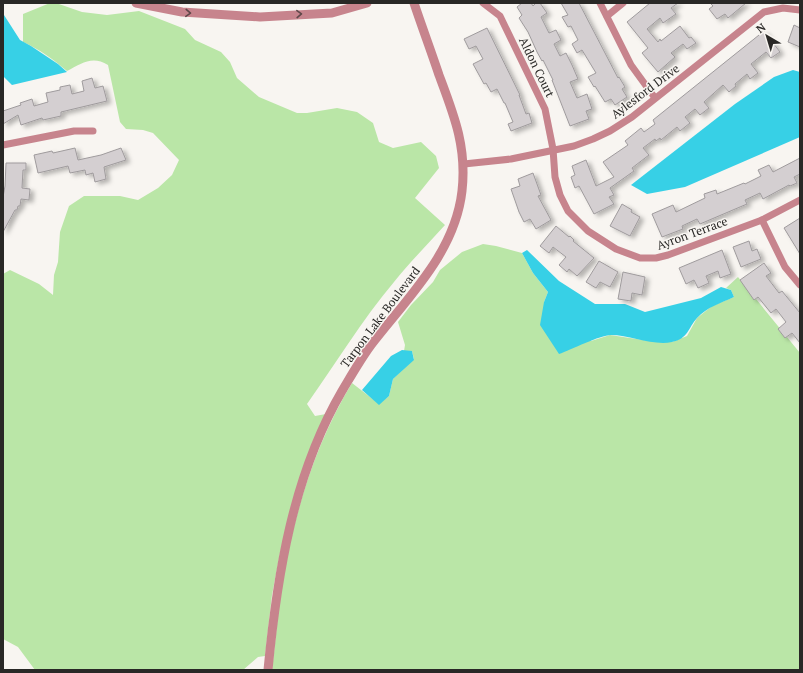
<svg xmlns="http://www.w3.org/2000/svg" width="803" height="673" viewBox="0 0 803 673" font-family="'PT Serif',serif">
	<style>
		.green { fill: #bae6a7 }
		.water { fill: #37d0e6 }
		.building { fill: #d4cfd1; stroke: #9f9b9d; filter: url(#shadow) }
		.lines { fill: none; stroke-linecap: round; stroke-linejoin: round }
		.minor { stroke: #c7848d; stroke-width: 7 }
		.tertiary { stroke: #c7848d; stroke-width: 9 }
		.oneway { stroke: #60484a }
		.labels { text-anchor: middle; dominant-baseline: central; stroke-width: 3; stroke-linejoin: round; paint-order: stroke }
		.street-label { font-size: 12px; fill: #292826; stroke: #f8f5f1 }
	</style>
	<defs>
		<filter id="shadow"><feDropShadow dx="4" dy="2.5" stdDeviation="2" flood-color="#0004"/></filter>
	</defs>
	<rect width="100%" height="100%" fill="#f8f5f1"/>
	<g class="green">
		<path d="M50,3H56L82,12L107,15L139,11L185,29L195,40L221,52L230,62L237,78L259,97L297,113H307L337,108L357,112L373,123L379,142L393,148L421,142L436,156L439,168L415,198L445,225C428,244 410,262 394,282C362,320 336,363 307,404L315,416L326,414L280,553L272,595L265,656L258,657L243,670H35L18,647L3,639V274L10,270L39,284L53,295L54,275L58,262L60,232L69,206L84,196H120L138,200L158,188L172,175L179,160L153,133L143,130L126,129L120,122L108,65C92,55 81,64 67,71C54,60 39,49 23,42V14Z"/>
		<path d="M483,244L496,246L522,253L533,273L548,292L544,302L591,341L610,335L650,341L672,342L687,336L697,318L712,306L734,297L731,290L726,288L738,277L800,353V670H272C275,646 277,622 280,598C291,523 313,447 352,383L379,404L389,396L393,379L414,359L412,351H404L405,345L398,322L411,305L433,282L440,270L462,252Z"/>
	</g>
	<g class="water">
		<polygon points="3,15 4,15 20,40 31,46 58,64 67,72 12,85 3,76"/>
		<polygon points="793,70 800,72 800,137 685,187 647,194 631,185 735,104 774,77"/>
		<path d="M527,250L559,281L595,304H625L645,312L701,298L721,287L731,290L734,297C721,303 707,307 697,318C688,328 688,339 672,342C653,346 630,335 611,335C600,335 571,350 559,354L540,325L544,302L548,292L533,273L522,253Z"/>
		<polygon points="402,350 412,351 414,360 393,379 389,396 379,405 362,390 391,356"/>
	</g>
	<g class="building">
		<polygon points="522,3 531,3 533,6 536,3 540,3 547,13 541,17 549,33 556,30 561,40 554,44 560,56 566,53 572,65 578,79 570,82 577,98 587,94 592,109 586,111 589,119 570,126 552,80 553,80 543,60 542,61 537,52 528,32 519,18 522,15 517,7"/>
		<polygon points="561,3 579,3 618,78 619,77 625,87 622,89 627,97 615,105 611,99 605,102 595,86 594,87 588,77 596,73 582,50 577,53 572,44 578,40 571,26 568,27 562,17 568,15"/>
		<polygon points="650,3 678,3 671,8 676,14 663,23 660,18 647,29 658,42 660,39 661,41 680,26 689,38 691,37 696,43 687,49 683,44 671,53 675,57 658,72 642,53 648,48 627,22"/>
		<polygon points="710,3 746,3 728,18 725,14 717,19 709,9 713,6"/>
		<polygon points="794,25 800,28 800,47 788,42"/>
		<polygon points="487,28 520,95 519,95 526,114 529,113 532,123 511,131 508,124 513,122 505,103 504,103 497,89 491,92 486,83 484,84 473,64 483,59 476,46 469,49 464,39"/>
		<polygon points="764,31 780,52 771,58 766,52 751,64 758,73 750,79 747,74 735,84 736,86 729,92 723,85 704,102 709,108 700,115 695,109 685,117 690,123 680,131 677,127 661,140 660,138 656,141 655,139 643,148 649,155 632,168 634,171 610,188 614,195 609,197 614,204 594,214 579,186 575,188 571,177 575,175 572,166 586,160 596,186 614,177 603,162 628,145 625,141 641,128 644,132 655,124 653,120"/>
		<polygon points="92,78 95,88 103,86 107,101 61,112 61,116 43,120 42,118 21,125 18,115 3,124 3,111 21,105 20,103 32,99 34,106 48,102 46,93 60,90 60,87 70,85 72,94 84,91 82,81"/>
		<polygon points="75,148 78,160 101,155 121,148 126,160 104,167 106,179 95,182 93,173 86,175 85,170 70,173 68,166 38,173 34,155 52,151 53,153"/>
		<polygon points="800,158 800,174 794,177 797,183 790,186 789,185 763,199 760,193 745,200 747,204 700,224 697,219 682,226 683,229 662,237 652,214 673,205 676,212 705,198 704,194 716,190 717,194 744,183 745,184 761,176 758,170 769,165 773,172"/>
		<polygon points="6,163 26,163 26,170 23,170 22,188 30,189 29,200 21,199 20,206 18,206 17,210 15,210 3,232 3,197 5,186"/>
		<polygon points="533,173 541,195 538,196 551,220 536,229 530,219 524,222 519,212 511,189 520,186 518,179"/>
		<polygon points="622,204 632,210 631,212 640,217 630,236 610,226"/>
		<polygon points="800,218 800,254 784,228"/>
		<polygon points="556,226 569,237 570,236 574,240 573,241 594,258 577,276 569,269 567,272 559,265 566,257 553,247 549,253 540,246"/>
		<polygon points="749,241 752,251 757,249 761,259 741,267 733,247"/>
		<polygon points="722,250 731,274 720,278 718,271 706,276 709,283 698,288 694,280 686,284 679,268"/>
		<polygon points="599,261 618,272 610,287 600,282 596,288 586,282"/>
		<polygon points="764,263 771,273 766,276 779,293 782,291 800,313 800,343 792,333 785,338 778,329 786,322 776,309 771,313 758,297 754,300 740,280"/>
		<polygon points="623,272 645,277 642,295 632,293 631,301 618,299"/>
	</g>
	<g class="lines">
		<g class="minor">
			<polyline points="483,3 500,16 545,109 553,149 555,177 560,195 568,211 588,231 616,249 640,258 656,258 668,255 762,220 800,200"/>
			<polyline points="600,3 631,65 655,98"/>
			<polyline points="607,16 623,3"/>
			<polyline points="3,145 74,131 93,131"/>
			<polyline points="464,164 511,159 574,146 593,139 610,131 632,117 764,12 783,8 800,10"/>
			<polyline points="762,220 785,267 800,285"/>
		</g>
		<g class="tertiary">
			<polyline points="136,3 182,12 260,17 332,13 367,3"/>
			<path d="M268,670C277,575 293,475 342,391C351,376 360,360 371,345C407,298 455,253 462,191C467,147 454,115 439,75C431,51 422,27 414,3"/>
		</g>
	</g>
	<defs><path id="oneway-chevron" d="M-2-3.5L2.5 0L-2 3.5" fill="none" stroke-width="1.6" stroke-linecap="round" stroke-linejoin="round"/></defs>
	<g class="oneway">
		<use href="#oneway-chevron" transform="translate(188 13) rotate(3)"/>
		<use href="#oneway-chevron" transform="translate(299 14) rotate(-2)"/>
	</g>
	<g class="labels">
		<g class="street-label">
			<text transform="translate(537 67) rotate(64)">Aldon Court</text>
			<text transform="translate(645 91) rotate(-37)">Aylesford Drive</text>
			<text transform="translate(692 233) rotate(-20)">Ayron Terrace</text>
			<text transform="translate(380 317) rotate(-53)">Tarpon Lake Boulevard</text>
		</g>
	</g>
	<rect width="803" height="673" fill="none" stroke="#292826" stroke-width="8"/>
	<g transform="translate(767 36) rotate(322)" stroke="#f8f5f1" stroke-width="3" paint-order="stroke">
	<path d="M0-3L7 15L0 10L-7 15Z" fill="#292826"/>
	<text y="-6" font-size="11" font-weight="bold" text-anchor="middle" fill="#292826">N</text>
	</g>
</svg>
